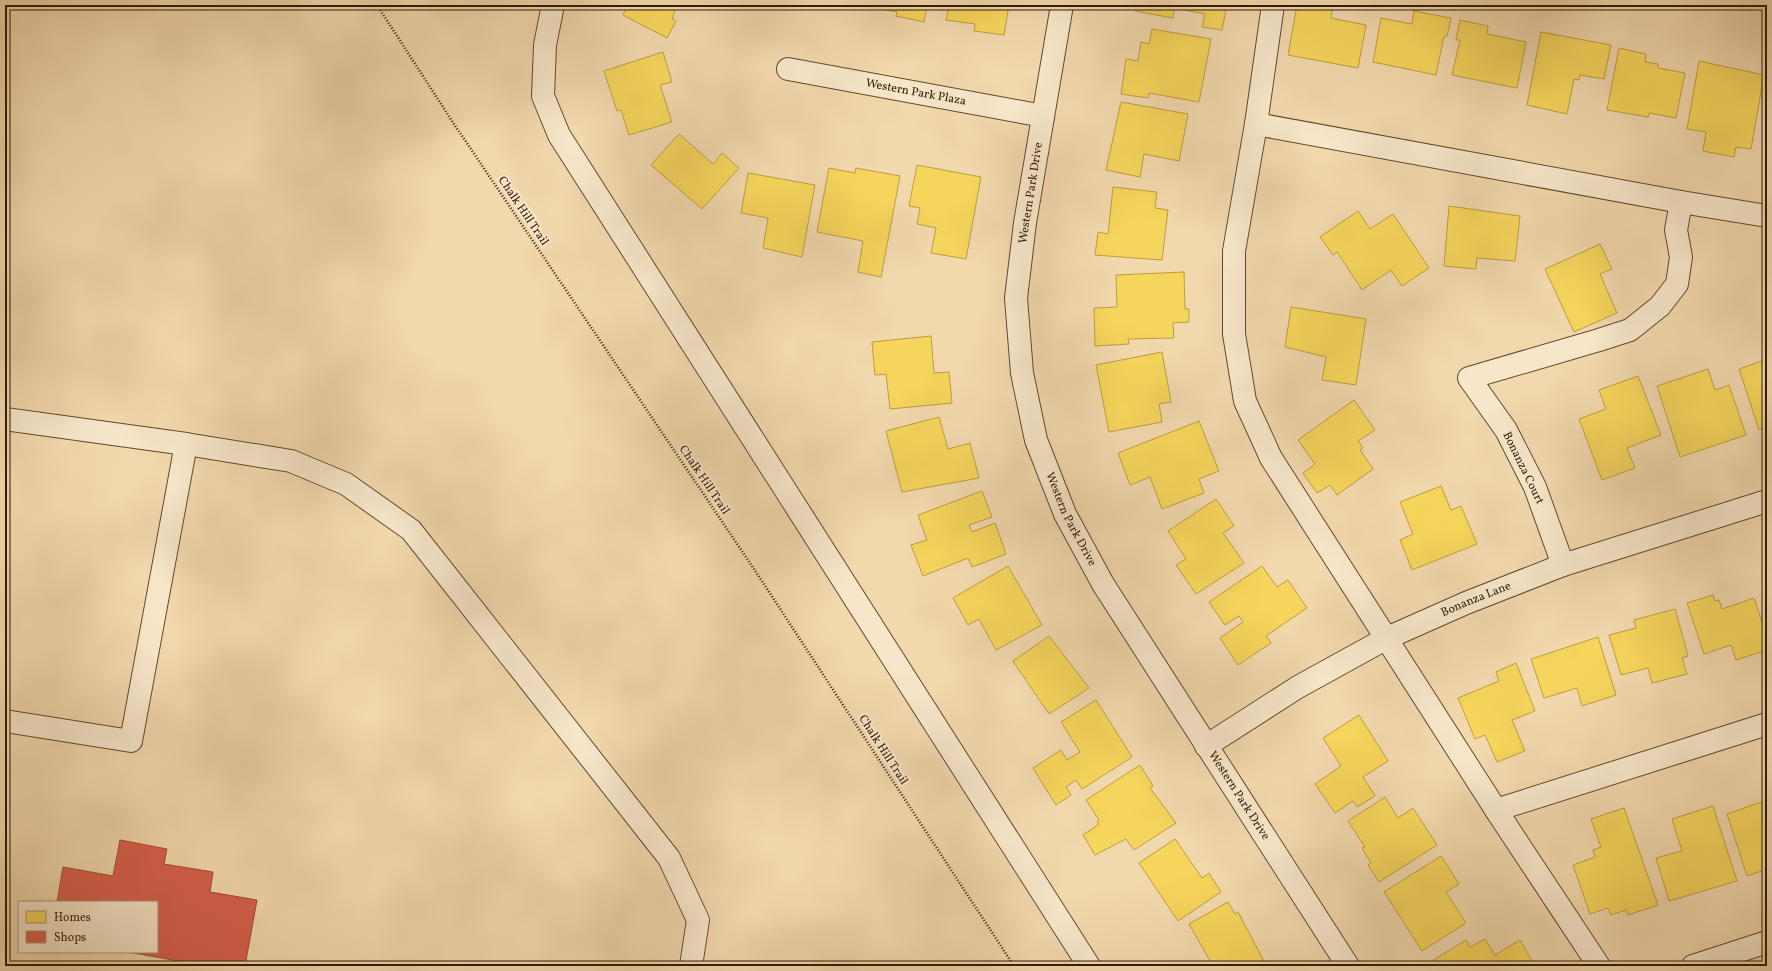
<svg xmlns="http://www.w3.org/2000/svg" width="1772" height="971" viewBox="0 0 1772 971" font-family="Vollkorn,serif">
	<style>
		.homes { fill: #f6d55c; stroke: #bb9d40 }
		.shops { fill: #d6604d; stroke: #a44b36 }
		.lines { fill: none; stroke-linecap: round; stroke-linejoin: round }
		.minor-casing { stroke: #614a2b; stroke-width: 24 }
		.path { stroke: #311b00; stroke-width: 2.5; stroke-dasharray: 1 2; stroke-linecap: butt }
		.minor { stroke: #f7e6ca; stroke-width: 22 }
		.labels { text-anchor: middle; dominant-baseline: central; stroke-width: 4; stroke-linejoin: round; paint-order: stroke }
		.street-label { font-size: 12px; fill: #311b00; stroke: #f7e6ca }
	</style>
	<rect width="100%" height="100%" fill="#f2d8ad"/>
	<filter id="stains"><feTurbulence type="fractalNoise" baseFrequency=".005" numOctaves="4"/><feColorMatrix values="0 0 0 0 .2 0 0 0 0 .09 0 0 0 0 .02 0 0 0 .5 -.17"/></filter>
	<radialGradient id="worn" r=".72"><stop offset=".6" stop-color="#630" stop-opacity="0"/><stop offset="1" stop-color="#630" stop-opacity=".3"/></radialGradient>
	<g class="homes">
		<polygon points="628,5 677,5 672,19 676,21 667,38 623,15"/>
		<polygon points="881,5 927,5 924,22 896,16 897,12 880,9"/>
		<polygon points="949,5 1009,5 1004,35 974,31 975,24 946,20"/>
		<polygon points="1136,5 1227,5 1222,30 1202,27 1205,14 1174,8 1173,18 1135,11"/>
		<polygon points="1297,5 1333,5 1331,18 1366,25 1358,68 1288,55"/>
		<polygon points="1414,11 1451,18 1447,36 1444,36 1436,75 1373,62 1381,18 1412,24"/>
		<polygon points="1460,20 1488,26 1487,34 1526,42 1517,88 1452,75 1460,40 1456,40"/>
		<polygon points="1152,29 1211,39 1199,102 1149,93 1148,98 1121,94 1126,59 1138,61 1141,42 1149,44"/>
		<polygon points="1541,32 1611,45 1604,79 1580,75 1579,80 1574,79 1567,114 1527,105"/>
		<polygon points="1619,48 1646,54 1645,62 1658,64 1658,68 1685,73 1676,118 1649,113 1648,117 1607,110"/>
		<polygon points="663,52 672,82 660,85 672,122 629,135 621,110 617,111 604,71"/>
		<polygon points="1699,61 1764,75 1751,149 1736,147 1734,157 1703,151 1706,132 1687,129"/>
		<polygon points="1121,102 1188,114 1179,161 1144,154 1140,177 1106,170"/>
		<polygon points="679,134 713,164 722,153 739,168 702,209 651,165"/>
		<polygon points="917,165 981,177 966,259 931,253 936,228 917,224 920,208 909,206"/>
		<polygon points="829,168 855,173 856,168 900,176 881,277 858,272 863,241 817,232"/>
		<polygon points="748,173 815,185 802,257 763,248 768,218 741,213"/>
		<polygon points="1113,187 1157,192 1155,208 1168,210 1162,260 1095,255 1098,232 1108,234"/>
		<polygon points="1449,206 1520,216 1515,261 1477,258 1476,269 1444,266"/>
		<polygon points="1358,211 1370,229 1393,214 1429,268 1402,286 1391,270 1362,290 1337,252 1333,255 1320,237"/>
		<polygon points="1600,244 1612,269 1600,274 1617,313 1574,332 1545,269"/>
		<polygon points="1184,272 1185,309 1189,309 1189,322 1173,323 1174,338 1128,339 1129,344 1095,346 1094,308 1117,307 1116,275"/>
		<polygon points="1291,307 1366,319 1356,385 1322,380 1326,357 1285,347"/>
		<polygon points="931,336 934,373 949,372 952,403 890,409 886,374 875,375 872,342"/>
		<polygon points="1162,352 1171,402 1159,404 1162,422 1109,432 1096,365"/>
		<polygon points="1767,359 1767,427 1759,430 1739,369"/>
		<polygon points="1708,369 1715,390 1729,385 1746,435 1680,457 1657,386"/>
		<polygon points="1638,376 1661,435 1627,448 1635,468 1602,480 1579,419 1606,409 1599,390"/>
		<polygon points="1354,400 1375,430 1358,441 1363,448 1360,450 1373,469 1337,495 1330,485 1317,493 1303,473 1315,464 1298,440"/>
		<polygon points="939,417 948,449 970,443 979,478 902,492 886,431"/>
		<polygon points="1199,421 1219,471 1199,479 1204,493 1162,509 1150,477 1130,485 1118,453"/>
		<polygon points="1441,486 1451,510 1461,506 1477,544 1412,570 1400,540 1413,534 1400,502"/>
		<polygon points="982,491 992,517 969,525 972,532 995,523 1006,554 972,567 968,558 923,576 911,545 927,540 918,515"/>
		<polygon points="1216,499 1234,526 1223,533 1244,563 1196,594 1176,565 1186,559 1168,531"/>
		<polygon points="1008,566 1042,625 996,650 979,619 968,625 953,598"/>
		<polygon points="1262,566 1277,587 1288,580 1307,608 1266,636 1271,643 1238,665 1220,638 1243,622 1239,616 1225,625 1209,602"/>
		<polygon points="1713,595 1715,601 1719,600 1722,609 1754,598 1767,637 1767,650 1736,660 1731,645 1704,654 1687,603"/>
		<polygon points="1675,609 1688,656 1682,658 1687,674 1652,683 1648,668 1621,675 1609,635 1636,628 1634,620"/>
		<polygon points="1049,636 1089,688 1049,714 1013,661"/>
		<polygon points="1598,637 1616,695 1582,706 1577,688 1544,698 1531,659"/>
		<polygon points="1516,663 1535,711 1512,720 1525,751 1497,762 1485,735 1475,739 1458,698 1499,681 1496,672"/>
		<polygon points="1096,700 1132,757 1082,789 1076,780 1066,787 1071,795 1056,805 1033,768 1061,750 1067,760 1080,752 1061,722"/>
		<polygon points="1359,715 1388,761 1363,777 1375,796 1357,807 1353,801 1335,813 1315,784 1341,766 1323,738"/>
		<polygon points="1140,765 1153,786 1150,788 1176,823 1134,850 1126,839 1095,855 1083,835 1099,824 1097,822 1099,820 1086,800"/>
		<polygon points="1385,797 1398,818 1413,808 1437,845 1379,882 1368,865 1371,863 1362,848 1365,847 1348,821"/>
		<polygon points="1767,800 1767,869 1747,876 1727,814"/>
		<polygon points="1713,806 1737,881 1669,901 1656,858 1682,851 1672,819"/>
		<polygon points="1624,808 1658,905 1628,915 1626,910 1611,915 1608,908 1590,914 1573,865 1595,857 1593,850 1601,847 1591,819"/>
		<polygon points="1175,839 1202,878 1209,873 1221,892 1178,921 1139,863"/>
		<polygon points="1441,856 1459,884 1446,892 1466,923 1422,951 1384,892"/>
		<polygon points="1228,902 1235,914 1238,912 1264,961 1255,966 1213,966 1189,924"/>
		<polygon points="1485,939 1495,955 1520,940 1535,966 1431,966 1429,963 1466,940 1470,947"/>
	</g>
	<polygon class="shops" points="120,840 167,849 164,864 213,872 210,892 257,900 245,966 206,966 128,952 157,952 157,902 57,902 63,867 113,876"/>
	<g class="lines">
		<defs>
			<g id="minor">
				<polyline points="553,5 545,45 543,96 559,135 1089,966"/>
				<path id="s1" d="M1062,5L1025,223L1016,298L1022,373L1036,440L1065,514L1103,584L1348,966"/>
				<polyline points="1273,5 1256,124 1234,251 1234,334 1245,401 1271,458 1496,810 1599,966"/>
				<path id="s2" d="M788,69L1043,116"/>
				<polyline points="1256,124 1681,202 1767,216"/>
				<polyline points="5,419 186,444 131,741 5,721"/>
				<polyline points="186,444 291,461 346,484 411,530 669,858 698,920 691,966"/>
				<polyline points="1563,565 1535,487 1506,430 1469,378 1599,340 1630,330 1660,306 1677,284 1681,257 1676,230 1681,202"/>
				<path id="s3" d="M1206,746L1298,687L1387,638L1466,603L1563,565L1767,501"/>
				<polyline points="1496,810 1767,724"/>
				<polyline points="1693,966 1767,942"/>
			</g>
		</defs>
		<use href="#minor" class="minor-casing"/>
		<polyline class="path" points="377,5 452,121 754,569 1014,966"/>
		<use href="#minor" class="minor"/>
	</g>
	<g class="labels">
		<g class="street-label">
			<text stroke="none"><textPath href="#s2" startOffset="130">Western Park Plaza</textPath></text>
			<text transform="translate(1031 193) rotate(-81)">Western Park Drive</text>
			<text transform="translate(523 211) rotate(56)">Chalk Hill Trail</text>
			<text transform="translate(1523 468) rotate(64)">Bonanza Court</text>
			<text transform="translate(704 480) rotate(56)">Chalk Hill Trail</text>
			<text stroke="none"><textPath href="#s1" startOffset="527">Western Park Drive</textPath></text>
			<text stroke="none"><textPath href="#s3" startOffset="308">Bonanza Lane</textPath></text>
			<text transform="translate(883 750) rotate(57)">Chalk Hill Trail</text>
			<text stroke="none"><textPath href="#s1" startOffset="851">Western Park Drive</textPath></text>
		</g>
	</g>
	<rect width="1772" height="971" fill="none" stroke="#f2d8ad" stroke-width="20"/>
	<rect x="6" y="6" width="1760" height="959" fill="none" stroke="#311b00" stroke-width="2"/>
	<rect x="10" y="10" width="1752" height="951" fill="none" stroke="#311b00"/>
	<rect x="18" y="901" width="140" height="52" fill="#f7e6ca" stroke="#a89579"/>
	<rect x="26" y="911" width="20" height="12" fill="#f6d55c" stroke="#a89579"/>
	<text x="54" y="921" font-size="12" fill="#311b00">Homes</text>
	<rect x="26" y="931" width="20" height="12" fill="#d6604d" stroke="#a89579"/>
	<text x="54" y="941" font-size="12" fill="#311b00">Shops</text>
	<rect width="100%" height="100%" filter="url(#stains)"/>
	<rect width="100%" height="100%" fill="url(#worn)"/>
</svg>
